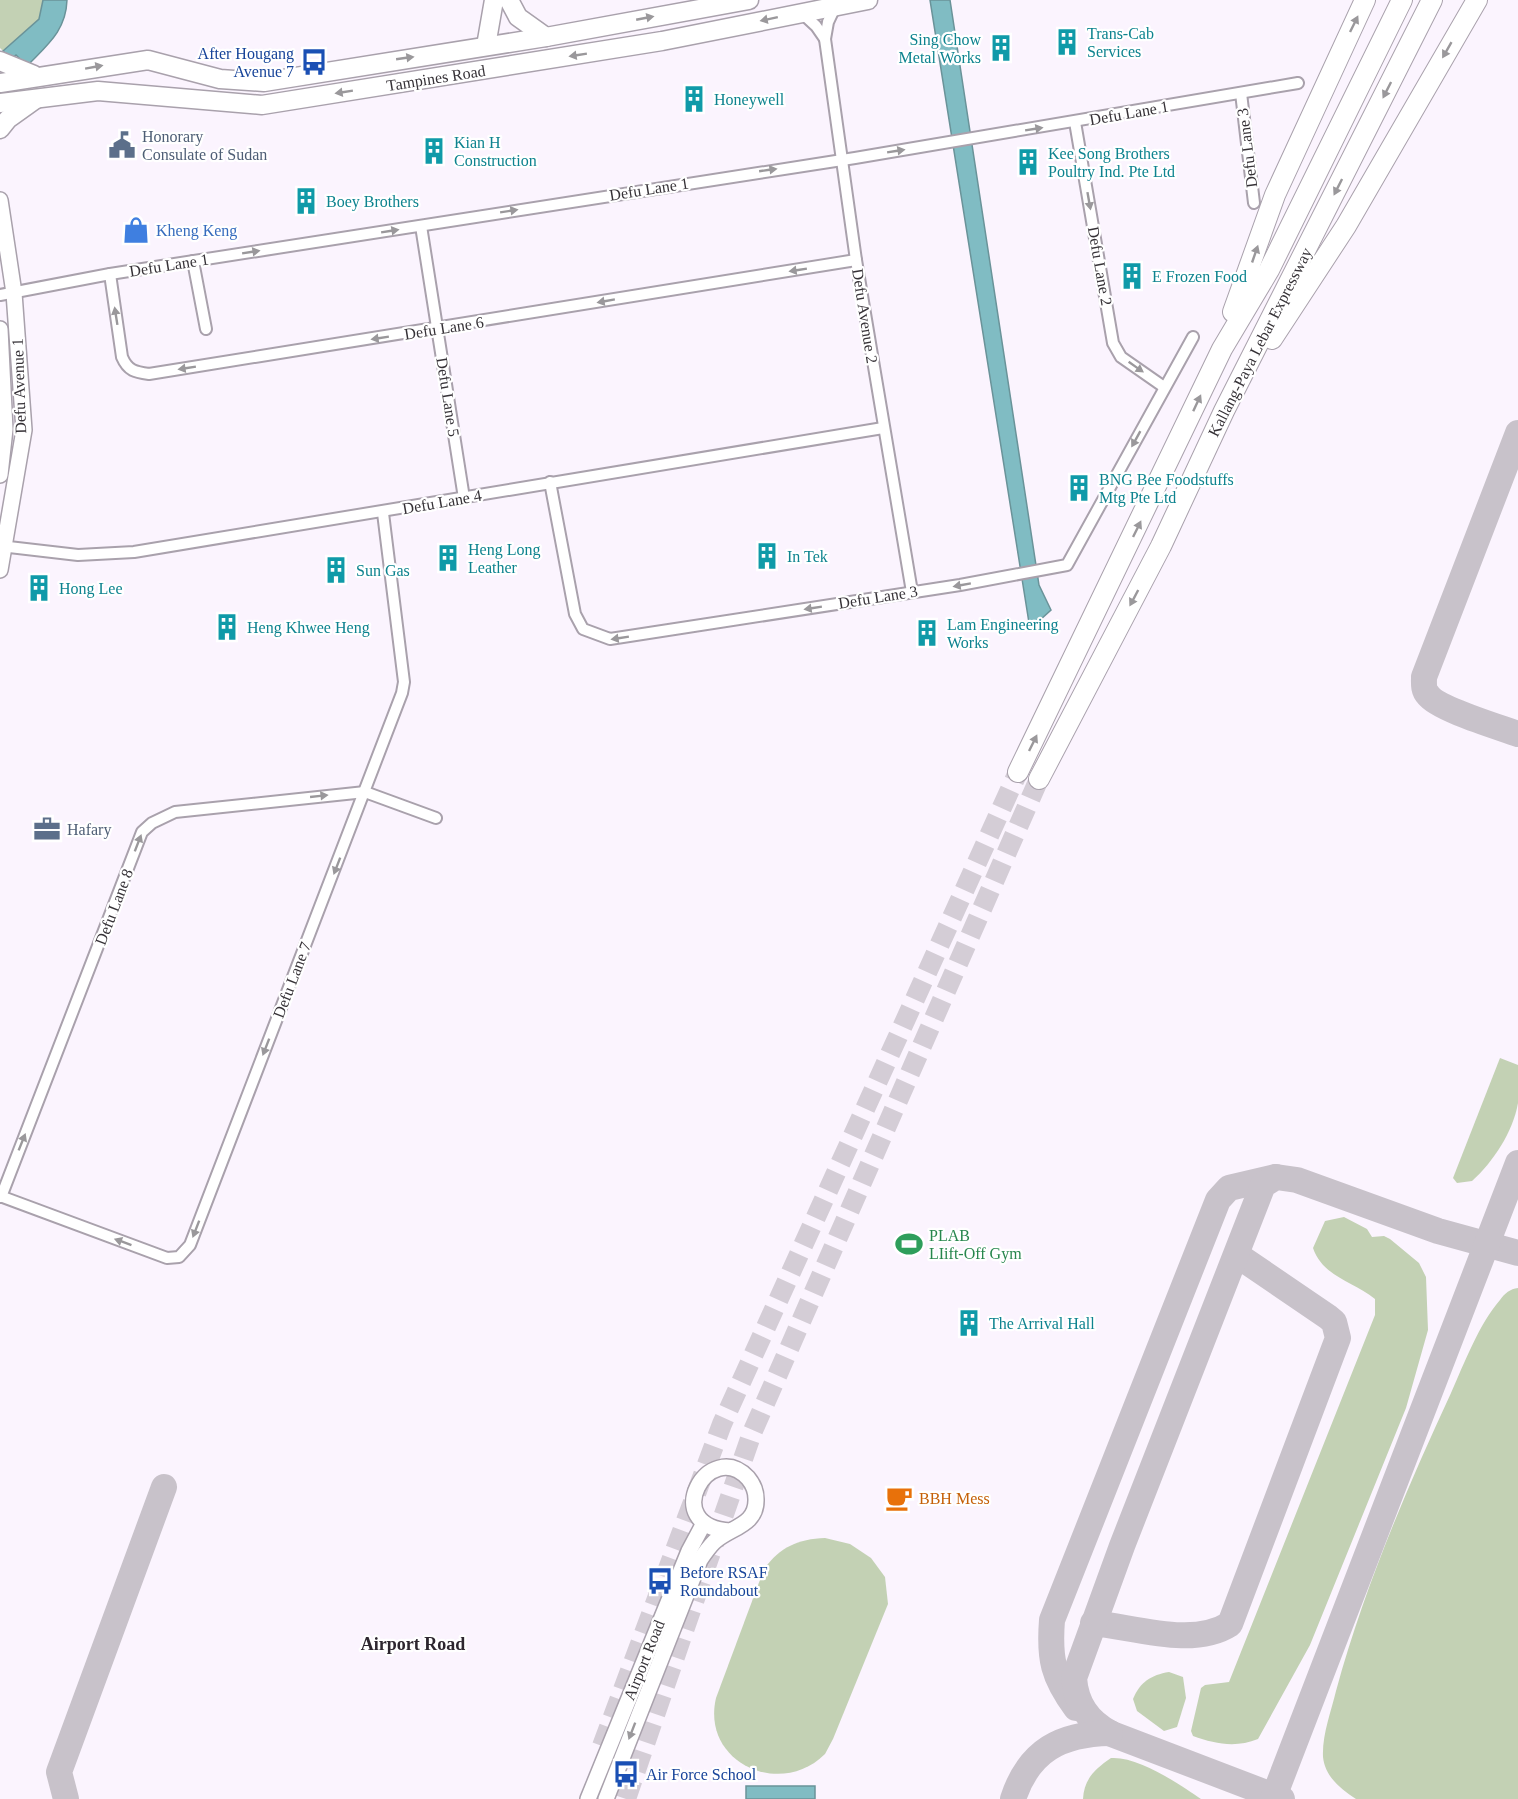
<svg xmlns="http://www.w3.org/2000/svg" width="1518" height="1799" viewBox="0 0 1518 1799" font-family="Georgia,serif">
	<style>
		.green { fill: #c3d1b4 }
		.water { fill: #80bcc3; stroke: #6a9399; stroke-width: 1.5 }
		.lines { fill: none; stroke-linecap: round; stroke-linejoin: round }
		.taxiway { stroke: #c8c2ca; stroke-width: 26 }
		.highway-tunnel { stroke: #d4cdd6; stroke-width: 20; stroke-dasharray: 20 10; stroke-linecap: butt }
		.street-casing { stroke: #a9a1ac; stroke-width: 14 }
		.secondary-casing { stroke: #a9a1ac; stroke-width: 18 }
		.primary-casing { stroke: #a9a1ac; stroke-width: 21 }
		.highway-casing { stroke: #a9a1ac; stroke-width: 22 }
		.street { stroke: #fff; stroke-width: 10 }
		.secondary { stroke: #fff; stroke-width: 15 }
		.primary { stroke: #fff; stroke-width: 18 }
		.highway { stroke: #fff; stroke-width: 20 }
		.oneway { fill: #9a989b }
		.labels { text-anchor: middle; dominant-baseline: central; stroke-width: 4.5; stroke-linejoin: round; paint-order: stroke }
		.culture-label { font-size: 16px; fill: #0d838f; stroke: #fff; text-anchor: start }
		.transit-label { font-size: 16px; fill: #164399; stroke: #fff; text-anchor: start }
		.street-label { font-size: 16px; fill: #363237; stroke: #fff }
		.service-label { font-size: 16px; fill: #4e5e75; stroke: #fff; text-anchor: start }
		.shop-label { font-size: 16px; fill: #366cbe; stroke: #fff; text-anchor: start }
		.leisure-label { font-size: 16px; fill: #27864d; stroke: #fff; text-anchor: start }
		.food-label { font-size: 16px; fill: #c56008; stroke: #fff; text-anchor: start }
		.neighbourhood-label { font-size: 18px; font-weight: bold; fill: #2d262f; stroke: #fff }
	</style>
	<rect width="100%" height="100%" fill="#fbf4fe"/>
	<g class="green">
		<polygon points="0,0 43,0 39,19 3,51 0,48"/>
		<path d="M1500,1058L1518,1065C1518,1077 1518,1091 1518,1103C1513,1132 1493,1162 1472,1181L1457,1183L1453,1178Z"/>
		<path d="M1344,1217L1367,1229L1372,1237L1384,1236L1390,1239L1419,1263L1426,1277L1428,1330L1406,1408L1310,1645L1258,1739C1236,1748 1215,1744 1193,1736L1191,1731L1201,1688L1205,1685L1229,1682L1375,1315V1299C1353,1281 1323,1277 1313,1248L1325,1221Z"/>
		<path d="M1518,1288V1799H1356C1341,1789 1325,1777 1323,1757C1322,1735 1331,1712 1336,1691C1364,1588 1407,1488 1451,1393C1464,1364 1479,1324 1500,1300C1505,1293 1510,1289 1518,1288Z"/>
		<path d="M825,1538L850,1544L871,1558L885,1577L888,1604L833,1739L825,1754C780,1799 701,1762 716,1698L764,1569C780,1547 798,1539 825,1538Z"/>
		<path d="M1169,1672L1183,1677L1186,1698L1177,1727L1164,1731L1137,1711L1133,1699C1140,1682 1151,1675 1169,1672Z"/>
		<path d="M1111,1758C1138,1756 1179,1784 1201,1799H1083C1084,1779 1095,1769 1111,1758Z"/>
	</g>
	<g class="water">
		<path d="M43,0H67C66,31 47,45 27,66L16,55L11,59L3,51L39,19Z"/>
		<polygon points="930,0 950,0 1039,585 1051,610 1030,629"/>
		<rect x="746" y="1786" width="69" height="13"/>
	</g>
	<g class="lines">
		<g class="taxiway">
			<path d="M1518,433L1424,677C1424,683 1423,690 1428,695C1438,709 1499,727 1518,734"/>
			<path d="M1093,1623C1134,1627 1193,1648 1230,1624L1338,1338L1334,1322L1328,1317L1237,1255"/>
			<path d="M1076,1708C1053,1677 1049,1659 1052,1620L1218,1200L1229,1188L1276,1177"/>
			<polyline points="1096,1728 1282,1799"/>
			<path d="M1110,1733C1088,1721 1076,1704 1074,1678L1122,1546L1263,1185L1276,1177L1297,1180L1438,1231L1518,1253"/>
			<polyline points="66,1799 59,1772 164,1487"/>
			<path d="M1013,1799C1029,1750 1061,1734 1110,1733"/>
			<polyline points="1273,1799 1518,1163"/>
		</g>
		<g class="highway-tunnel">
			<polyline points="602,1746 722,1424 1018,772"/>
			<polyline points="626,1799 752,1433 1039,779"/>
		</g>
		<defs>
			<g id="street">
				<polyline points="836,5 828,22 825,39 856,260 912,592"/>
				<polyline points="802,13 816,26 825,39"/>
				<polyline points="1241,93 1254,203"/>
				<polyline points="1075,122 1113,343 1121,357 1164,387"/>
				<polyline points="421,226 464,498"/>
				<polyline points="193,261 206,329"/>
				<path d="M110,274L122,357C128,371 135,372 149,374L856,260"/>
				<polyline points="0,295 110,274 855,158 1298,83"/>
				<polyline points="550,482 575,614 583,629 610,639 960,585 1067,565 1193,337"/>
				<polyline points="0,546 78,555 134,552 883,428"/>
				<polyline points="0,1196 167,1258 179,1257 190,1245 402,693 404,682 383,513"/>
				<polyline points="1,1197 142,832 152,823 175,812 365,792 436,818"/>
			</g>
			<g id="secondary">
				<polyline points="0,200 14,293 24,430 0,570"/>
				<polyline points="0,329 5,429 0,475"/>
				<polyline points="588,1799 689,1551 704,1523"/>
				<path d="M606,1799L700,1560C704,1554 709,1547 714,1542C730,1527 757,1526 756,1499C756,1491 753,1484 748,1478C709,1437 658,1526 730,1531"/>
			</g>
			<g id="primary">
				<polyline points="509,0 518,17 546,37"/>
				<polyline points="486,46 494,0"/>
				<polyline points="0,61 34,75"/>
				<polyline points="0,83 148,60 220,79 264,82 546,37 749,0"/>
				<polyline points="0,103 98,91 262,105 662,41 868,0"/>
				<polyline points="0,129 8,119 36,99"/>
			</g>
			<g id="highway">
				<polyline points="1233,312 1275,195 1365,0"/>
				<polyline points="1272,339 1346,226 1477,0"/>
				<polyline points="1018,772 1222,349 1269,270 1402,0"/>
				<polyline points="1039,779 1161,546 1224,411 1432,0"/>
			</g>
		</defs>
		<use href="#street" class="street-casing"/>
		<use href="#secondary" class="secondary-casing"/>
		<use href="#primary" class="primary-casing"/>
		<use href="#highway" class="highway-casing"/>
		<use href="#street" class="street"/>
		<use href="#secondary" class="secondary"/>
		<use href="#primary" class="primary"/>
		<use href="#highway" class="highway"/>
	</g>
	<defs><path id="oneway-solid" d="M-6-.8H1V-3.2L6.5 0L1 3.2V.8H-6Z" transform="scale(1.5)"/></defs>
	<g class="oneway">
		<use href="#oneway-solid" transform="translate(645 18) rotate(-11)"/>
		<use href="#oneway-solid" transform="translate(769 19) rotate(168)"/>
		<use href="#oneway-solid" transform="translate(1354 24) rotate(-64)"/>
		<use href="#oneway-solid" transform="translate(1447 50) rotate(120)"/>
		<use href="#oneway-solid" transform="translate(578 55) rotate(171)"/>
		<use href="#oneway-solid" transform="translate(405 58) rotate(-8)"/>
		<use href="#oneway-solid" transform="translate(94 67) rotate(-10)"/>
		<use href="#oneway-solid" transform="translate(1387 90) rotate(117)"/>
		<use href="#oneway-solid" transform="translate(344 92) rotate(171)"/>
		<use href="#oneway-solid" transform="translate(1034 129) rotate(-9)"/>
		<use href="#oneway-solid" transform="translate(896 151) rotate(-9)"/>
		<use href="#oneway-solid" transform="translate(768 170) rotate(-8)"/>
		<use href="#oneway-solid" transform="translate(1338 187) rotate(117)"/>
		<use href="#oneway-solid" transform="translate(1089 201) rotate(80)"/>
		<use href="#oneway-solid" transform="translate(509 211) rotate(-9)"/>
		<use href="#oneway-solid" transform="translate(390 231) rotate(-9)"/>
		<use href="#oneway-solid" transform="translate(251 252) rotate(-9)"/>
		<use href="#oneway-solid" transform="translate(1255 254) rotate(-71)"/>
		<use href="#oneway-solid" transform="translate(798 270) rotate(171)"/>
		<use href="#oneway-solid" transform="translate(606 301) rotate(170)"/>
		<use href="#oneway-solid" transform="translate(116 316) rotate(-99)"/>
		<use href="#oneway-solid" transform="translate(380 338) rotate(171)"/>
		<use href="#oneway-solid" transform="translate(1136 367) rotate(35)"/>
		<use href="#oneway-solid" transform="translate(187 368) rotate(171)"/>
		<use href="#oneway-solid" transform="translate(1197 403) rotate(-65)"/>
		<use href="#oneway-solid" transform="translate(1136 439) rotate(119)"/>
		<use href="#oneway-solid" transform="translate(1137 529) rotate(-64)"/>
		<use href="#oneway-solid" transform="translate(962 585) rotate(170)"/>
		<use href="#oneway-solid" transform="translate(1134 598) rotate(118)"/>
		<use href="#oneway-solid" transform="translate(813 608) rotate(171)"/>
		<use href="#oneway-solid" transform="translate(620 638) rotate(171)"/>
		<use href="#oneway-solid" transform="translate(1033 743) rotate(-64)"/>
		<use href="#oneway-solid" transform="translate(319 796) rotate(-6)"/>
		<use href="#oneway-solid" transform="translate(138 843) rotate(-69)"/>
		<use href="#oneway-solid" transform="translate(337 866) rotate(111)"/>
		<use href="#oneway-solid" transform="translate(266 1047) rotate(111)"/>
		<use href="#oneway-solid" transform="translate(22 1142) rotate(-68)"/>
		<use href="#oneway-solid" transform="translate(196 1229) rotate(111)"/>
		<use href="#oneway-solid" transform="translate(123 1242) rotate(-160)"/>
		<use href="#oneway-solid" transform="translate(632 1731) rotate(111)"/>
	</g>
	<defs>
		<symbol id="building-bare" viewBox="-9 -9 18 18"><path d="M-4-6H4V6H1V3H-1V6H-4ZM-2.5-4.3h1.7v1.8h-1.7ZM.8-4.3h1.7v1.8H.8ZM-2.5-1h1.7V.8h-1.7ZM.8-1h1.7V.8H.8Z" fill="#0f9aa8" stroke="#fff" stroke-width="2.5" paint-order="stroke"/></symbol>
		<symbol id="bus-bare" viewBox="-9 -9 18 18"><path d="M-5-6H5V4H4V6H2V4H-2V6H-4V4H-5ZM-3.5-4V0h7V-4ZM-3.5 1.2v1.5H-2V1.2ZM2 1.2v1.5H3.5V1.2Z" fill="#1a4fb4" stroke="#fff" stroke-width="2.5" paint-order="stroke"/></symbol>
		<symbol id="civic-bare" viewBox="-9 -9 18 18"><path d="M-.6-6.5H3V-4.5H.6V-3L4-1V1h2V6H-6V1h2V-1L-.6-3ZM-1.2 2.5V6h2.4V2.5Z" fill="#5c6f8a" stroke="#fff" stroke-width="2.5" paint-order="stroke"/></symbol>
		<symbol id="shop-bare" viewBox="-9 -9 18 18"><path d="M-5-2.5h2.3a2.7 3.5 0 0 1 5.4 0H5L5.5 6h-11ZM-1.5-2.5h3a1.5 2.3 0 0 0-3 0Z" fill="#3f7fe0" stroke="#fff" stroke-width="2.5" paint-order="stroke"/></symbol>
		<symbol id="office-bare" viewBox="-9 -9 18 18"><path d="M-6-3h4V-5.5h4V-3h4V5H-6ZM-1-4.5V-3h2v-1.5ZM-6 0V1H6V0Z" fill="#5c6f8a" stroke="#fff" stroke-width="2.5" paint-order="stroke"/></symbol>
		<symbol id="stadium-bare" viewBox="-9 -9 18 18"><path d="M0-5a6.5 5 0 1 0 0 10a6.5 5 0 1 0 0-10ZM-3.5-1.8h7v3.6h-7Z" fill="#2e9e5b" stroke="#fff" stroke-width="2.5" paint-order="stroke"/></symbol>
		<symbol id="cafe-bare" viewBox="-9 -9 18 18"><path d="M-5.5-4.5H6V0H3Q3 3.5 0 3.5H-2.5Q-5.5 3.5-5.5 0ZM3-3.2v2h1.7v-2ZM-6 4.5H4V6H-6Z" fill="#e8710a" stroke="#fff" stroke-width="2.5" paint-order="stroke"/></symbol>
	</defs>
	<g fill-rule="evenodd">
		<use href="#building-bare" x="1048" y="23" width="38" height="38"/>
		<use href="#building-bare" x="982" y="29" width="38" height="38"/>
		<use href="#bus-bare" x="295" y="43" width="38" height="38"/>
		<use href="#building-bare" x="675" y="80" width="38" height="38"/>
		<use href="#civic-bare" x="103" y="126" width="38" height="38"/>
		<use href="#building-bare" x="415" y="132" width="38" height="38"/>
		<use href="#building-bare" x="1009" y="143" width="38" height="38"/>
		<use href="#building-bare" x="287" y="182" width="38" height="38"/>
		<use href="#shop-bare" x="117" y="211" width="38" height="38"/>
		<use href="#building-bare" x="1113" y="257" width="38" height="38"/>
		<use href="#building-bare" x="1060" y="469" width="38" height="38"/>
		<use href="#building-bare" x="748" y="537" width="38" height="38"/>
		<use href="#building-bare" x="429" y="539" width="38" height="38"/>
		<use href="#building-bare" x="317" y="551" width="38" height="38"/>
		<use href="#building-bare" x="20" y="569" width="38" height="38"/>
		<use href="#building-bare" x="208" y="608" width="38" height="38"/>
		<use href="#building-bare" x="908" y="614" width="38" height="38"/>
		<use href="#office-bare" x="28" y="810" width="38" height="38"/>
		<use href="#stadium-bare" x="890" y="1225" width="38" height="38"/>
		<use href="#building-bare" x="950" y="1304" width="38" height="38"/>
		<use href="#cafe-bare" x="880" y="1479" width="38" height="38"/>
		<use href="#bus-bare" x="641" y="1562" width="38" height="38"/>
		<use href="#bus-bare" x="607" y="1755" width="38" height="38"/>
	</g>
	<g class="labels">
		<g class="culture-label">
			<text x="1087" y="33">Trans-Cab<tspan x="1087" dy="18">Services</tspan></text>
			<text x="981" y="39" text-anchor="end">Sing Chow<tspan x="981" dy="18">Metal Works</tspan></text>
			<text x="714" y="99">Honeywell</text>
			<text x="454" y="142">Kian H<tspan x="454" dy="18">Construction</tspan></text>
			<text x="1048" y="153">Kee Song Brothers<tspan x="1048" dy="18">Poultry Ind. Pte Ltd</tspan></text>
			<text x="326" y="201">Boey Brothers</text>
			<text x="1152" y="276">E Frozen Food</text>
			<text x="1099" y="479">BNG Bee Foodstuffs<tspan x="1099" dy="18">Mtg Pte Ltd</tspan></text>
			<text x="468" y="549">Heng Long<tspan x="468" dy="18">Leather</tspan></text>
			<text x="787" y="556">In Tek</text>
			<text x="356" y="570">Sun Gas</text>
			<text x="59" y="588">Hong Lee</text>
			<text x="947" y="624">Lam Engineering<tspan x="947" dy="18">Works</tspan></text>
			<text x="247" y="627">Heng Khwee Heng</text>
			<text x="989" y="1323">The Arrival Hall</text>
		</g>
		<g class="transit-label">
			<text x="294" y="53" text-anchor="end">After Hougang<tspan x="294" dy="18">Avenue 7</tspan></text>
			<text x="680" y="1572">Before RSAF<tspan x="680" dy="18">Roundabout</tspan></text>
			<text x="646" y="1774">Air Force School</text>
		</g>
		<g class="street-label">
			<text transform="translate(436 78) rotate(-9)">Tampines Road</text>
			<text transform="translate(1129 113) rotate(-10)">Defu Lane 1</text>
			<text transform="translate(1247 148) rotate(-97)">Defu Lane 3</text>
			<text transform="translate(649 189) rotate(-9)">Defu Lane 1</text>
			<text transform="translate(169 265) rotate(-9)">Defu Lane 1</text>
			<text transform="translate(1100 266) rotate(80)">Defu Lane 2</text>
			<text transform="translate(865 316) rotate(81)">Defu Avenue 2</text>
			<text transform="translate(444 328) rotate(-9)">Defu Lane 6</text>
			<text transform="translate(1260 342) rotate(-63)">Kallang-Paya Lebar Expressway</text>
			<text transform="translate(19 386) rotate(-92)">Defu Avenue 1</text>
			<text transform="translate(448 397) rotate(81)">Defu Lane 5</text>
			<text transform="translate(442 502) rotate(-10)">Defu Lane 4</text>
			<text transform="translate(878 597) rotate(-9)">Defu Lane 3</text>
			<text transform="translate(114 907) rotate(-69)">Defu Lane 8</text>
			<text transform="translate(292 980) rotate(-69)">Defu Lane 7</text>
			<text transform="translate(644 1660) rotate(-68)">Airport Road</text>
		</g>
		<g class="service-label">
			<text x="142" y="136">Honorary<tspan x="142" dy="18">Consulate of Sudan</tspan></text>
			<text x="67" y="829">Hafary</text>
		</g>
		<g class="shop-label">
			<text x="156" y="230">Kheng Keng</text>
		</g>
		<g class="leisure-label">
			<text x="929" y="1235">PLAB<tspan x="929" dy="18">LIift-Off Gym</tspan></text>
		</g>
		<g class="food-label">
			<text x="919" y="1498">BBH Mess</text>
		</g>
		<g class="neighbourhood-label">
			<text x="413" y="1644">Airport Road</text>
		</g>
	</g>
</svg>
